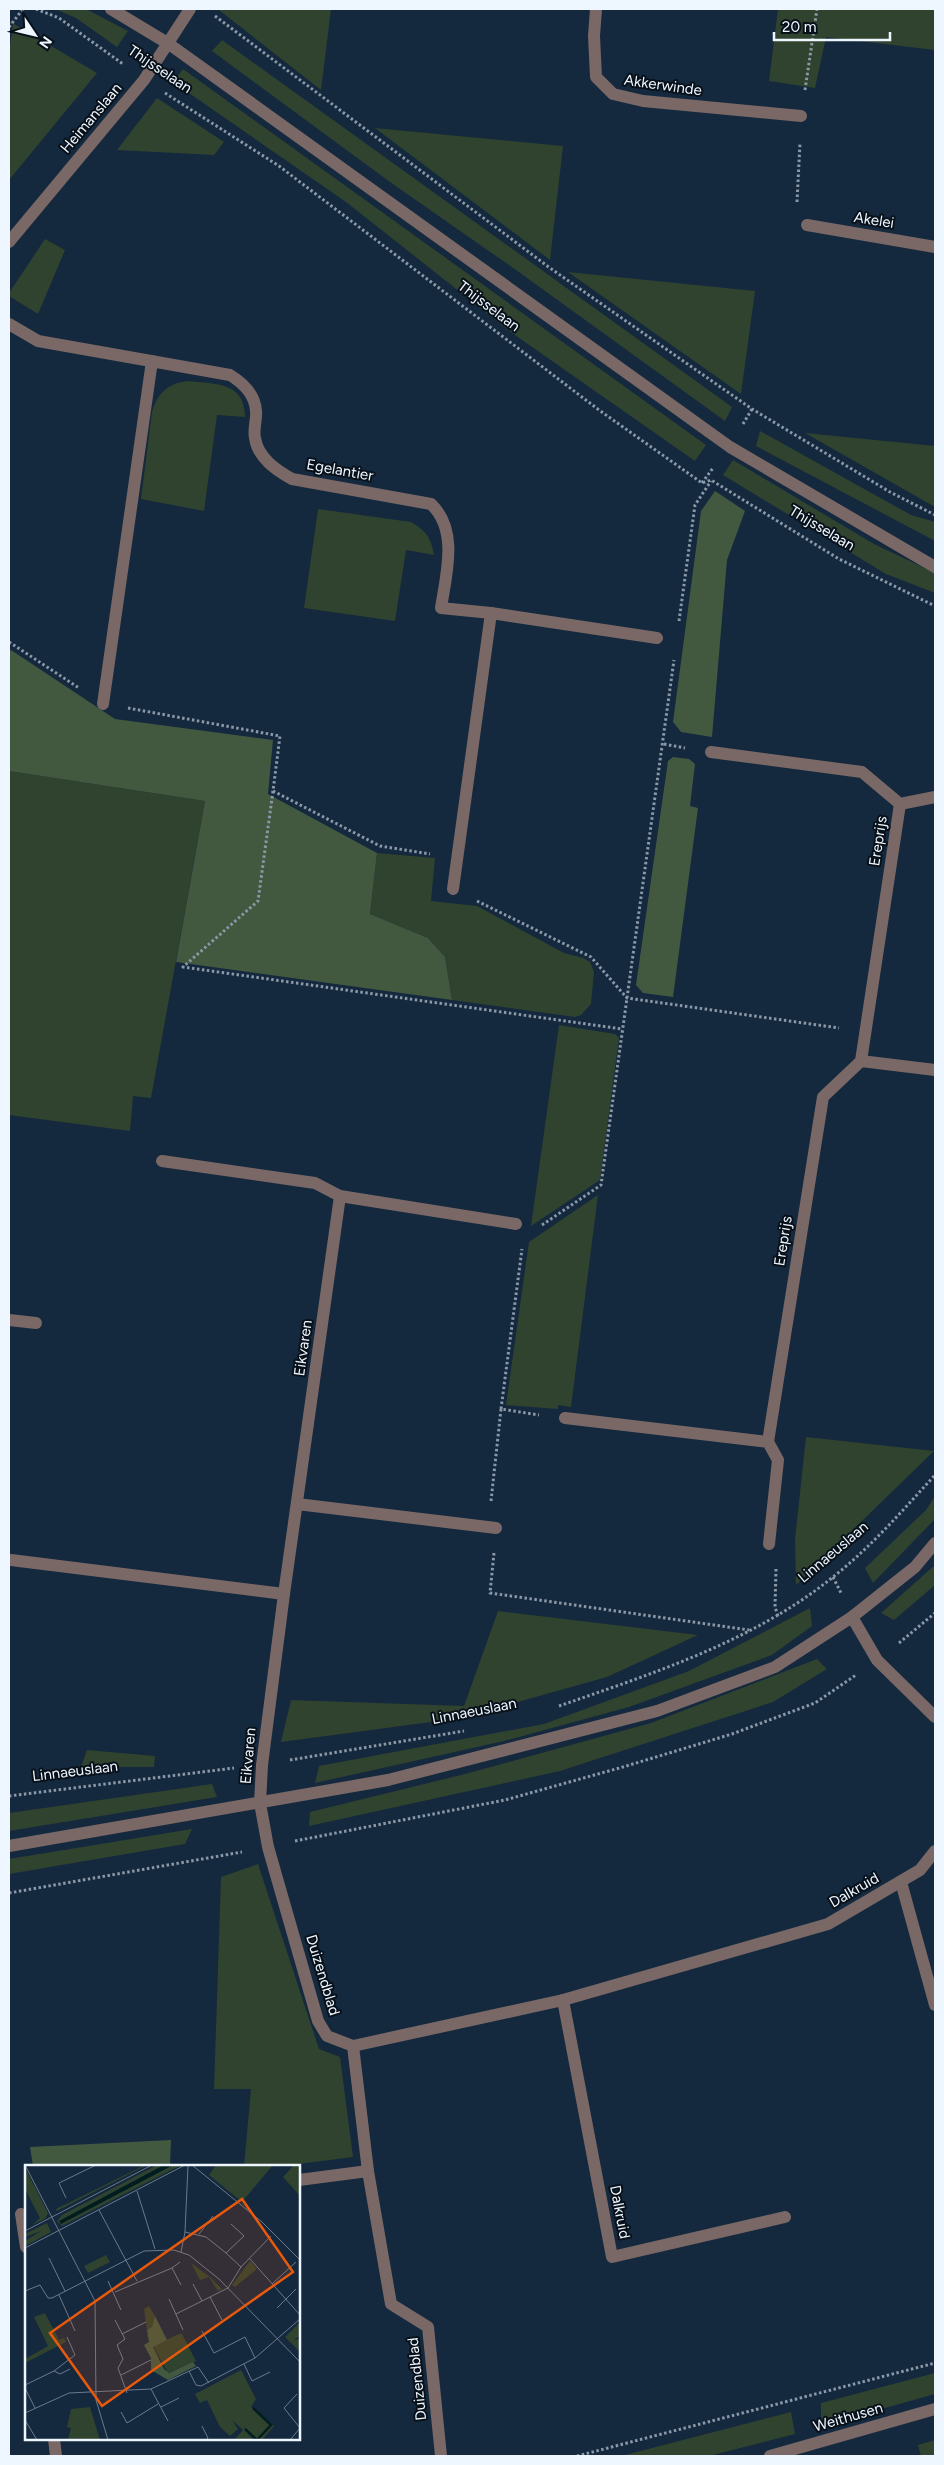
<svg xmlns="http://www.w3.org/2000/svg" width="944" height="2465" viewBox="0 0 944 2465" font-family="Figtree,sans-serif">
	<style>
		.green { fill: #30432f }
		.forest { fill: #425940 }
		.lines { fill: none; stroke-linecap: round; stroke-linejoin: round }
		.path { stroke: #8b98a7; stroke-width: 3; stroke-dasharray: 2.5 2.5; stroke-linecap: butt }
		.minor { stroke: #796865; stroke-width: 12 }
		.tertiary { stroke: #796865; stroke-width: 12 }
		.labels { text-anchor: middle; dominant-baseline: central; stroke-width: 4; stroke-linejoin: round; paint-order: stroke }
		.street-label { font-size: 15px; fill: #eef6ff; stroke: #08111a }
		.inset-river { fill: none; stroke: #001d20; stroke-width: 2.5 }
		.inset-road { fill: none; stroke: #6b7a8b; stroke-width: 1 }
		.view { fill: #e8590c; fill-opacity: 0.15; stroke: #e8590c; stroke-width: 2.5 }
		.inset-edge { fill: none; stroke: #eef6ff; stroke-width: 2.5 }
	</style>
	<rect width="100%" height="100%" fill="#14283e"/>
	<g class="green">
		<polygon points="55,9 86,9 128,31 117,47 76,18"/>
		<polygon points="220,9 331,9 321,90 219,10"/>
		<polygon points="778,9 935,9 935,50 826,37 815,88 769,81"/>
		<polygon points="9,21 97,73 9,180 9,53 13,24 9,24"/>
		<polygon points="222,40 732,407 725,421 516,270 390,182 212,51"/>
		<polygon points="183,69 706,445 695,461 512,333 346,202 173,82"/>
		<polygon points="157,98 224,142 214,155 117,150"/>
		<polygon points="375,128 563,146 550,260"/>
		<polygon points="45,239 65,250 38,314 9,296 9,293"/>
		<polygon points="568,272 755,291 741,394"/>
		<path d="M187,381C214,384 245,381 245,417L217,415L204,511L141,499L152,412C158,393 167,384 187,381Z"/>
		<polygon points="760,431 911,515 935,522 935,541 756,446"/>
		<polygon points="805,433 935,446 935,507"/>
		<polygon points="733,460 874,544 935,573 935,593 886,574 723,475"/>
		<path d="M318,509L411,522C426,531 431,537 434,555L406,550L395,621L304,608Z"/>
		<polygon points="9,771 205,801 151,1098 133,1096 130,1131 9,1115"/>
		<polygon points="377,853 435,858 431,901 477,906 564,953 583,958 590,962 594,972 591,1004 581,1015 575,1017 452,1000 445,957 428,938 370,914"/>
		<polygon points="559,1025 615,1034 619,1038 600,1180 531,1226"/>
		<polygon points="598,1195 571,1407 558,1405 558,1409 506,1405 529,1242"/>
		<polygon points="806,1437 934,1451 796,1585 795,1539"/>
		<polygon points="935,1496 935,1519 873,1583 865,1568 926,1510"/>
		<polygon points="935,1565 935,1585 894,1620 881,1613"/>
		<polygon points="810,1608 812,1626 772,1655 629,1707 504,1741 315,1783 319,1766 544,1724 689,1671"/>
		<polygon points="498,1611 698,1635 607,1677 461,1718 281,1742 291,1700 464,1706"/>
		<polygon points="817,1659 827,1669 773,1702 560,1771 309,1826 310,1812 465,1774 651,1723"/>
		<polygon points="87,1750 155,1756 154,1767 81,1767"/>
		<polygon points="212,1784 217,1797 9,1831 9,1813"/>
		<polygon points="192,1829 185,1844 9,1874 9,1859"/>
		<polygon points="258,1864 319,2049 340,2057 353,2157 283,2166 244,2166 251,2089 214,2089 221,1877"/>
		<polygon points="935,2373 935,2394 821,2426 821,2403"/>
		<polygon points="791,2412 795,2434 709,2456 621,2456"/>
		<polygon points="935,2440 935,2456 921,2456 918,2445"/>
	</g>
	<g class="forest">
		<polygon points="715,491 745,511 727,560 712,737 681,732 673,722 701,511"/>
		<polygon points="11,650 115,719 273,740 268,794 377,853 370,914 428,938 445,957 452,1000 176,962 205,801 9,771 9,652"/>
		<polygon points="673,757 689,759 695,764 690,806 698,808 673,997 643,993 636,985 668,761"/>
		<polygon points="171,2140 170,2166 33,2166 30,2147"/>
	</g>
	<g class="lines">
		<g class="path">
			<polyline points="36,9 59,18 123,64"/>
			<polyline points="215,16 550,268 752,409 890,492 935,515"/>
			<polyline points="9,27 23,9"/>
			<polyline points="805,90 817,9"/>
			<polyline points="165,93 279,166 599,410 702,483 711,480 839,559 935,606"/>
			<polyline points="797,202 800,143"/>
			<polyline points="743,424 752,409"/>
			<polyline points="702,483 713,468"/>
			<polyline points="679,621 695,505 711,481"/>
			<polyline points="9,642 79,688"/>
			<polyline points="128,708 280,736 273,791 380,846 430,854"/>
			<polyline points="664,744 685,748"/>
			<polyline points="273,791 258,901 183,967 622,1029"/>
			<polyline points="477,901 591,957 627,998 839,1028"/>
			<polyline points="542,1225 601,1185 674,660"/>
			<polyline points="501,1409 522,1249"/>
			<polyline points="491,1501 501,1409 539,1415"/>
			<polyline points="494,1553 490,1593 749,1630"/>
			<polyline points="776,1569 775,1607 778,1616"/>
			<polyline points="833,1577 841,1593"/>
			<polyline points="899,1643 935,1613"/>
			<path d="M559,1706C654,1673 754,1641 833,1577C871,1547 903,1510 935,1475"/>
			<polyline points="290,1760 464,1731"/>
			<polyline points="9,1796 234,1768"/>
			<polyline points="295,1841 505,1800 623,1767 732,1734 815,1703 856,1675"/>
			<polyline points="9,1893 242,1852"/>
			<polyline points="577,2456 935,2363"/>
		</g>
		<g class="minor">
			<polyline points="596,9 594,36 596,77 613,94 643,101 801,116"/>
			<polyline points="807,225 935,247"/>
			<polyline points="9,242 144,80 190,9"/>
			<path d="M9,324L38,341L230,375C243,383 255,394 256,411C257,419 253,429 255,438C258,458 276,470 292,479L431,504C459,530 446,575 441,608L491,613L657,638"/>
			<polyline points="103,704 152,361"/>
			<polyline points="711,752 862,772 900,804 935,797"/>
			<polyline points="453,889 491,613"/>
			<polyline points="861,1061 935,1070"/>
			<polyline points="162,1161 315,1183 340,1196 516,1224"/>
			<polyline points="340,1196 284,1594 262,1765 260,1803 268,1847 318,2021 327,2036 353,2046 368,2171 391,2304 428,2327 441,2456"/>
			<polyline points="9,1320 36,1323"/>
			<polyline points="565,1418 768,1442 778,1460 769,1544"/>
			<polyline points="768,1442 823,1097 861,1061 900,804"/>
			<polyline points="297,1504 496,1528"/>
			<polyline points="11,1560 284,1594"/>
			<polyline points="852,1617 877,1660 935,1717"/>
			<polyline points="901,1882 935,2005"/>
			<polyline points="353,2046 563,2000"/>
			<polyline points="299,2180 368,2171"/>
			<polyline points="21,2214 26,2247"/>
			<polyline points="785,2217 612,2257 563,2000 828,1924 920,1870 935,1851"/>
			<polyline points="54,2439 56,2456"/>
			<polyline points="770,2456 935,2409"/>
		</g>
		<g class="tertiary">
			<polyline points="111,9 169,44 730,447 935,567"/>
			<polyline points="9,1846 388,1780 657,1711 775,1667 852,1617 915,1567 935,1543"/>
		</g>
	</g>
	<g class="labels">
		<g class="street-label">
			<text transform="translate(160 69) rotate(34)">Thijsselaan</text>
			<text transform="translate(663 85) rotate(8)">Akkerwinde</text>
			<text transform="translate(91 118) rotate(-50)">Heimanslaan</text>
			<text transform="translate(874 220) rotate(9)">Akelei</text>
			<text transform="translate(489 306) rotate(37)">Thijsselaan</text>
			<text transform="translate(340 470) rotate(10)">Egelantier</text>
			<text transform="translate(822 528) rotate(31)">Thijsselaan</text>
			<text transform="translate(878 841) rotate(-81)">Ereprijs</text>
			<text transform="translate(783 1241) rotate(-81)">Ereprijs</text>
			<text transform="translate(303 1348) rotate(-82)">Eikvaren</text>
			<text transform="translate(833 1552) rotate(-40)">Linnaeuslaan</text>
			<text transform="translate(474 1711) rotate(-11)">Linnaeuslaan</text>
			<text transform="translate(248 1756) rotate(-85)">Eikvaren</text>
			<text transform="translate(75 1771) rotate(-7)">Linnaeuslaan</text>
			<text transform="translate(854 1890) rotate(-30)">Dalkruid</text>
			<text transform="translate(323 1975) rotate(73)">Duizendblad</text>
			<text transform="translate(620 2212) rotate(79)">Dalkruid</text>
			<text transform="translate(417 2379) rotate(-96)">Duizendblad</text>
			<text transform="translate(848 2417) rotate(-16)">Weithusen</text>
		</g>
	</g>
	<g transform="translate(25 2165)">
		<rect width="275" height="275" fill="#14283e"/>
		<path d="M120,0H122L32,46L31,44ZM132,0H139L35,56L36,58L148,0H156L37,61L32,56L37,50ZM191,0H248L217,37L184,10ZM269,0H275V31L258,12ZM0,3L23,48L20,54L7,60L15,53L0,24ZM22,58L26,67L0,81V76L16,66L0,72V69ZM81,90L85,97L63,108L59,101ZM225,96L232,104L210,122L207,120ZM166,98L185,112L197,124L193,126L184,112L175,115ZM124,141L130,151L127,163L122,165L119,144ZM20,148L34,175L39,173L41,177L0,198V194L23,181L9,152ZM275,157V171L269,175L275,174V187L260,172ZM154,169H157L171,196L143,208L128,181ZM216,205L231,234L226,242L249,261L237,275H231L222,269L229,275H209L218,265L207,255L213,264L205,271L195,262L182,235L175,238L170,229ZM65,242L75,275H43L46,263L42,262L46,244Z" fill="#30432f"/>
		<path d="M130,151L142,175L128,182L139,204L144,208L168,197L171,201L143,215L126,205V193L119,180L124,177L122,165L127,162Z" fill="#425940"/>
		<path d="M139,0H148L36,59L34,56Z" fill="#001d20"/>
		<path class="inset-river" d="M220,264L232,275L246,260L228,243"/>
		<path class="inset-road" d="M0,0L70,136L71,235L83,275M167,0L237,57L275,95M112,26L130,84M41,33L34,18L71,0M74,45L112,116M0,66L127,0M160,67L181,72L201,88L219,71L206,59M174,69L188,51M0,83L160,0M156,87L160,67L163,0M201,88L216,102M24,93L40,126M225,94L275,150M155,97L147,103L156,120M83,116L96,145M168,119L177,136M247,119L271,97M0,126L15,120L23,133H27L119,86L149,85L164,90L194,114L275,197M90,127L147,103M34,130L50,166M185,132L197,155M144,134L158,165M252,143L271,124M151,149L203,123L216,102L246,71M90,155L100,174L92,180L98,194L93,203L102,228M177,166L189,188L220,172L230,193M97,169L121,157M219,199L227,216L245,207M29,206L35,209L45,204M164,206L171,220L176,221L230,193L275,154M96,210L126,195M0,220L29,206L50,190L42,172M0,223L10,243M126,224L143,256M136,242L154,233M96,247L102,258L133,239M0,248L44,228L126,224L173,202L184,218M0,255L12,275M177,261L183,273L181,275M265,275L275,263L259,243L272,229"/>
		<path class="view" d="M217,34L268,107L77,241L25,168Z"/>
		<rect width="275" height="275" class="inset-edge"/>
	</g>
	<rect width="944" height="2465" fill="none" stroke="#eef6ff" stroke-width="20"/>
	<g transform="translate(35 35) rotate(125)" stroke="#08111a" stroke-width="4" paint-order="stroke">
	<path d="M0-4L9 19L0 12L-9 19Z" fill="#eef6ff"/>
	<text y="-8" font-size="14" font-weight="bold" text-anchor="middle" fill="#eef6ff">N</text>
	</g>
	<path d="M774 32v8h116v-8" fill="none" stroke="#eef6ff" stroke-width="2.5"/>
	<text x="782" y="32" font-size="15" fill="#eef6ff" stroke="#08111a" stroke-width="4" paint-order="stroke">20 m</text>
</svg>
